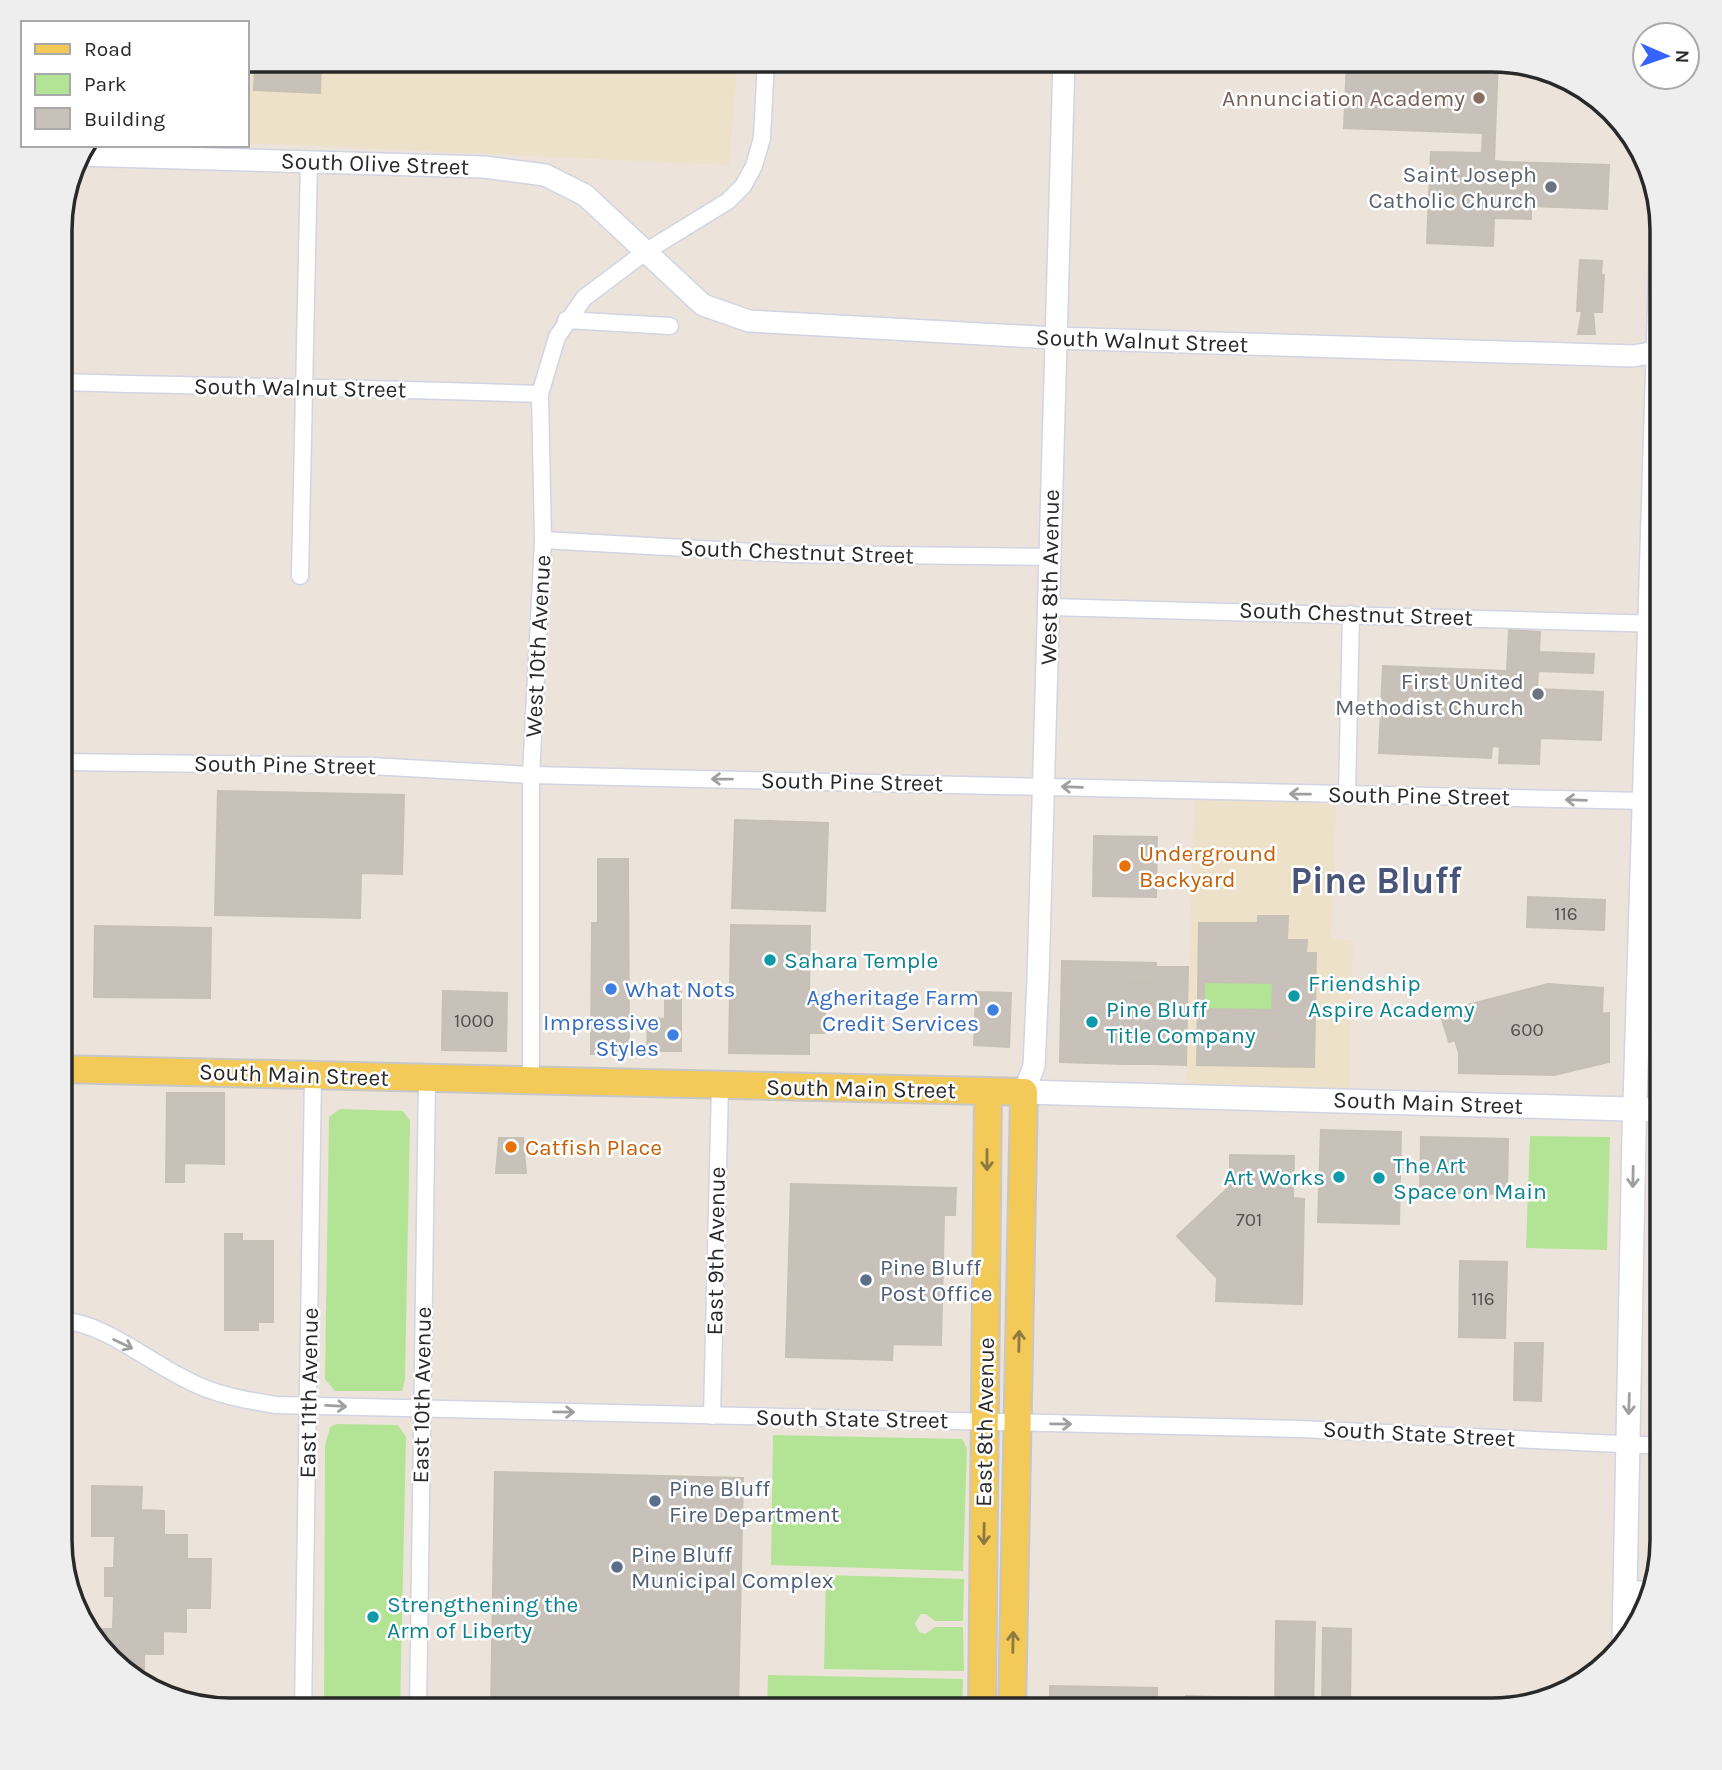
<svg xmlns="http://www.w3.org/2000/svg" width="1722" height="1770" viewBox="0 0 1722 1770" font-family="Karla,sans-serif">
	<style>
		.education { fill: #eee1c9 }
		.green { fill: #b3e495 }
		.building { fill: #c7c1ba; stroke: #c7c0b4; stroke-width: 2; fill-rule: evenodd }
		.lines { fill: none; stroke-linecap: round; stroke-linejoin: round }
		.minor-casing { stroke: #d0d4e3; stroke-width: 19 }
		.tertiary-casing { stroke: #d0d4e3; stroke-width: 24 }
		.secondary-casing { stroke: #d0d4e3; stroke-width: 26 }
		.primary-casing { stroke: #c7c7c7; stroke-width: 30 }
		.minor { stroke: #fff; stroke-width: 16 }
		.tertiary { stroke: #fff; stroke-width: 21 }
		.secondary { stroke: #fff; stroke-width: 23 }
		.primary { stroke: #f3c958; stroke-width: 26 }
		.oneway { stroke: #9f9f9f }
		.oneway2 { stroke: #8e7940 }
		.education-dot { fill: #8d6e63; stroke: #fff; stroke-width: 2.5 }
		.worship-dot { fill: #6b7280; stroke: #fff; stroke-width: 2.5 }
		.food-dot { fill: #e8710a; stroke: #fff; stroke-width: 2.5 }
		.culture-dot { fill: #0f9aa8; stroke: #fff; stroke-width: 2.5 }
		.shop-dot { fill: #3f7fe0; stroke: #fff; stroke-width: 2.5 }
		.service-dot { fill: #5c6f8a; stroke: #fff; stroke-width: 2.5 }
		.labels { text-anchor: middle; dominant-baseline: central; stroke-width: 5; stroke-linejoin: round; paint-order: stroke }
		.number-label { font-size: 19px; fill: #504f4d }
		.education-label { font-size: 23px; fill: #785e54; stroke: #fff; text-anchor: end }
		.street-label { font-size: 23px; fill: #292929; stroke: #fff }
		.worship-label { font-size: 23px; fill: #5b616d; stroke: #fff; text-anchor: end }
		.food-label { font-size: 23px; fill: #c56008; stroke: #fff; text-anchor: start }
		.culture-label { font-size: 23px; fill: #0d838f; stroke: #fff; text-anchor: start }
		.shop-label { font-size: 23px; fill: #366cbe; stroke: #fff; text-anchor: end }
		.service-label { font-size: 23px; fill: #4e5e75; stroke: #fff; text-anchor: start }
		.town-label { font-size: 37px; font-weight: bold; fill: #49547a; stroke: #fff }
		.rim { fill: none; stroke: #292929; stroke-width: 3.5 }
	</style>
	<rect width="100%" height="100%" fill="#ece4da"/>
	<g class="education">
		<polygon points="247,60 738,60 729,165 247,143"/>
		<polygon points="1194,798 1336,804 1331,939 1353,940 1349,1095 1186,1090"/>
	</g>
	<g class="green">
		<polygon points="1204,982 1273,983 1272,1010 1204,1009"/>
		<polygon points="340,1109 403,1111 410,1121 405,1379 402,1391 335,1391 325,1379 329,1117"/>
		<polygon points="1530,1136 1610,1137 1607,1250 1526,1248"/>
		<polygon points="337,1424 398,1425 406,1437 400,1710 324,1710 325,1446 330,1427"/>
		<polygon points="773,1435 962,1439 967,1448 963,1571 771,1565"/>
		<polygon points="826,1575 964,1579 963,1621 935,1621 926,1614 921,1614 915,1623 919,1632 925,1634 935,1627 963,1627 964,1671 824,1669"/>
		<polygon points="768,1675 963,1679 962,1710 767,1710"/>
	</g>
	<g class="building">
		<polygon points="247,60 321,60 320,93 254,90 255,68 247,68"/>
		<polygon points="1347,60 1498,60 1494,161 1505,162 1504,175 1496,177 1493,185 1498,192 1504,192 1503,205 1531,206 1531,219 1494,218 1493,246 1427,243 1431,152 1482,153 1483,133 1344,128"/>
		<polygon points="1505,162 1609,165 1607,209 1503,205 1504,192 1498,192 1493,185 1496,177 1504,175"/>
		<polygon points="1580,260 1602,261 1601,275 1579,275"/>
		<polygon points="1579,275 1604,275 1602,312 1593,312 1595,334 1578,334 1582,311 1577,311"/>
		<polygon points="1509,630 1540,632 1539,652 1594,654 1593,673 1538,671 1537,689 1603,692 1601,740 1540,738 1539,764 1499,763 1500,747 1492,746 1491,758 1379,753 1383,666 1507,671"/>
		<polygon points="218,791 404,795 402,874 361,873 360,918 215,915"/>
		<polygon points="735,820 828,823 825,911 732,908"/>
		<polygon points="1094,836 1157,837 1156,897 1093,896"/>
		<polygon points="598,859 628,859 629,1054 591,1054 592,923 598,923"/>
		<polygon points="1528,897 1605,900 1604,930 1527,927"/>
		<path d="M1258,916H1288L1287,940H1307L1306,953H1316L1314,1067L1197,1065L1199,923H1258ZM1204,982L1273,983L1272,1010L1204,1009Z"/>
		<polygon points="731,925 810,926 809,995 825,995 825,1033 809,1033 809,1054 729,1053"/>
		<polygon points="95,926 211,928 210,998 94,997"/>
		<polygon points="1062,961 1156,963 1156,983 1125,982 1123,1064 1060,1062"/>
		<polygon points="1156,967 1188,967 1186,1065 1154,1064"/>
		<polygon points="1125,982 1156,983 1154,1064 1123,1064"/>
		<polygon points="1548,984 1603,988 1602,1014 1609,1013 1609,1062 1554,1075 1459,1073 1459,1053 1455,1040 1449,1042 1442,1019 1450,1016 1448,1010"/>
		<polygon points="443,991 507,993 506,1051 442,1050"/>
		<rect x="665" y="992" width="16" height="59"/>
		<polygon points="976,992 1011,993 1009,1047 974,1045"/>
		<polygon points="648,1018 666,1019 665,1051 647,1051"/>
		<polygon points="167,1093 224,1093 224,1164 184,1163 184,1182 166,1182"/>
		<polygon points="1321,1130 1360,1131 1357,1223 1318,1222"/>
		<polygon points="1360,1131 1401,1132 1399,1224 1357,1223"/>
		<polygon points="1421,1137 1508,1139 1507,1194 1420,1192"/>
		<polygon points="499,1138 523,1138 526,1173 496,1173"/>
		<polygon points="1230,1155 1294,1156 1293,1198 1304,1199 1302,1304 1216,1301 1217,1278 1177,1236 1230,1186"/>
		<polygon points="791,1184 956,1188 955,1215 944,1215 941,1345 893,1344 892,1360 786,1357"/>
		<polygon points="225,1234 242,1234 242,1241 273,1241 273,1322 258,1322 258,1330 225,1330"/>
		<polygon points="1460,1261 1507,1262 1505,1338 1459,1337"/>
		<polygon points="1515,1343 1543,1343 1541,1401 1514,1400"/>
		<polygon points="495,1472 743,1478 738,1710 491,1710"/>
		<polygon points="92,1486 142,1487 141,1510 164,1511 164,1535 187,1535 187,1559 211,1559 210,1608 186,1608 186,1632 163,1631 163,1654 144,1654 144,1678 135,1678 101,1652 91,1635 91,1629 113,1629 114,1596 105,1596 105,1568 114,1568 115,1536 92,1536"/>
		<polygon points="1276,1621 1315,1622 1313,1710 1275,1710"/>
		<polygon points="1323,1628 1351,1629 1350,1710 1322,1710"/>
		<polygon points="1050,1686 1157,1688 1157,1710 1050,1710"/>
		<polygon points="1186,1696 1245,1698 1244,1710 1185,1710"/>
	</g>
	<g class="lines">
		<defs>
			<g id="minor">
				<polyline points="566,320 670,326"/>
				<path d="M60,382C220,387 380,388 540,394"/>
				<polyline points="543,540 792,554 1051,557"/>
				<polyline points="300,576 309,162"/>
				<polyline points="1050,607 1662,624"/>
				<polyline points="60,762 371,766 531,775 1644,801"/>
				<polyline points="1347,795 1351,614"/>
				<polyline points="1643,865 1662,866"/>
				<polyline points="531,1082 531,775 543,540 540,394 557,337 584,298 645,252 728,201 743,186 754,166 762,138 766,60"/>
				<path d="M60,1320C105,1323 147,1361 187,1380C215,1395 245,1400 276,1405L1300,1429L1662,1446"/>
				<polyline points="712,1416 720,1086"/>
				<polyline points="1626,1589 1651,1590"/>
				<polyline points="303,1710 313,1076"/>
				<polyline points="418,1710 427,1080"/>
			</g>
			<g id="tertiary">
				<polyline points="77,155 484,167 545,175 585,195 703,305 749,321 1054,338 1633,356 1662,351"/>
				<polyline points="1024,1092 1034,1066 1038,979 1064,60"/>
			</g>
			<g id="secondary">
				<polyline points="1024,1092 1662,1110"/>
				<polyline points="1624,1642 1634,1134 1662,225"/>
			</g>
			<g id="primary">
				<polyline points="60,1069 1024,1092 1012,1710"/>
				<polyline points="982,1710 988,1091"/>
			</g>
		</defs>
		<use href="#minor" class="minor-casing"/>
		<use href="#tertiary" class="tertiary-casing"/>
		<use href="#secondary" class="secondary-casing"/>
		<use href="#primary" class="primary-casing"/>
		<use href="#minor" class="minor"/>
		<use href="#tertiary" class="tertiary"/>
		<use href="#secondary" class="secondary"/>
		<use href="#primary" class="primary"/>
	</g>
	<defs><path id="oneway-shaft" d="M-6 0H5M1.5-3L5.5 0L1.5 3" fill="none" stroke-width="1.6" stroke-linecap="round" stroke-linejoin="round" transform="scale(1.75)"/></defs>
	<g class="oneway">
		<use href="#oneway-shaft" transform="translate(722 779) rotate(-179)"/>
		<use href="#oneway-shaft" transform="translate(1072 787) rotate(-178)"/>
		<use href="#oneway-shaft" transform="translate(1300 794) rotate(-179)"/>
		<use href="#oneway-shaft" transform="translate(1576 800) rotate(-178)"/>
		<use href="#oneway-shaft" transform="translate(1633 1177) rotate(91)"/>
		<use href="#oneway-shaft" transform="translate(123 1344) rotate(26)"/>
		<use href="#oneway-shaft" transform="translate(1629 1404) rotate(92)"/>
		<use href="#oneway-shaft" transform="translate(336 1406) rotate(3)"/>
		<use href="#oneway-shaft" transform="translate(564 1412) rotate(1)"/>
		<use href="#oneway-shaft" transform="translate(1061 1424) rotate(1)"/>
	</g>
	<g class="oneway2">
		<use href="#oneway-shaft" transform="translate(987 1160) rotate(90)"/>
		<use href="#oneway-shaft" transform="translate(1019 1341) rotate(-89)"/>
		<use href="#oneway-shaft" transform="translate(984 1534) rotate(91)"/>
		<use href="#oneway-shaft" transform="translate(1013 1642) rotate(-89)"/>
	</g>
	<circle class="education-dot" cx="1479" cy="98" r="7"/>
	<g class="worship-dot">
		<circle cx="1551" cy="187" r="7"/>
		<circle cx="1538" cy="694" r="7"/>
	</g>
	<g class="food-dot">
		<circle cx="1125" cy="866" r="7"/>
		<circle cx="511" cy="1147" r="7"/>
	</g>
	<g class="culture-dot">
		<circle cx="770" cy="960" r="7"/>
		<circle cx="1294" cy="996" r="7"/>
		<circle cx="1092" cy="1022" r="7"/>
		<circle cx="1339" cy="1177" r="7"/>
		<circle cx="1379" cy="1178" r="7"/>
		<circle cx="373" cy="1617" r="7"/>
	</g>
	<g class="shop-dot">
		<circle cx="611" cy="989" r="7"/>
		<circle cx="993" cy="1010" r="7"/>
		<circle cx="673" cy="1035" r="7"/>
	</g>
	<g class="service-dot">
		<circle cx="866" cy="1280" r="7"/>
		<circle cx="655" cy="1501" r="7"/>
		<circle cx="617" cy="1567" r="7"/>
	</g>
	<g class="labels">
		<g class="number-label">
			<text x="1566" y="914">116</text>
			<text x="474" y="1021">1000</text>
			<text x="1527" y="1030">600</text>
			<text x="1249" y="1220">701</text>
			<text x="1483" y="1299">116</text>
		</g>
		<g class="education-label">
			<text x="1465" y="98">Annunciation Academy</text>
		</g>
		<g class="street-label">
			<text transform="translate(375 164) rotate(2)">South Olive Street</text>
			<text transform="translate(1142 341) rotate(2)">South Walnut Street</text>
			<text transform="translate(300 388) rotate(1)">South Walnut Street</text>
			<text transform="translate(797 552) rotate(2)">South Chestnut Street</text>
			<text transform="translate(1050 577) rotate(-89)">West 8th Avenue</text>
			<text transform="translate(1356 614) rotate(2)">South Chestnut Street</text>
			<text transform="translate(538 646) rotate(-87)">West 10th Avenue</text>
			<text transform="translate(285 765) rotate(1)">South Pine Street</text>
			<text transform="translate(852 782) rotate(1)">South Pine Street</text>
			<text transform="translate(1419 796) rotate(1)">South Pine Street</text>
			<text transform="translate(294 1075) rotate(2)">South Main Street</text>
			<text transform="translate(861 1089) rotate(1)">South Main Street</text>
			<text transform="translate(1428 1103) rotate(2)">South Main Street</text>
			<text transform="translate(716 1251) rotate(-89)">East 9th Avenue</text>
			<text transform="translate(309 1393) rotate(-89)">East 11th Avenue</text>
			<text transform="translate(422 1395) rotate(-89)">East 10th Avenue</text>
			<text transform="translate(852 1419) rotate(1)">South State Street</text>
			<text transform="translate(985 1422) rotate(-89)">East 8th Avenue</text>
			<text transform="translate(1419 1434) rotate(3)">South State Street</text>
		</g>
		<g class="worship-label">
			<text x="1537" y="174">Saint Joseph<tspan x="1537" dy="26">Catholic Church</tspan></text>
			<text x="1524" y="681">First United<tspan x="1524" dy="26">Methodist Church</tspan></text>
		</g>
		<g class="food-label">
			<text x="1139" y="853">Underground<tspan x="1139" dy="26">Backyard</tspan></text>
			<text x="525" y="1147">Catfish Place</text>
		</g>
		<g class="culture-label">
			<text x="784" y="960">Sahara Temple</text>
			<text x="1308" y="983">Friendship<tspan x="1308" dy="26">Aspire Academy</tspan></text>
			<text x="1106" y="1009">Pine Bluff<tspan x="1106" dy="26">Title Company</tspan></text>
			<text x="1393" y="1165">The Art<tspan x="1393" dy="26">Space on Main</tspan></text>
			<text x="1325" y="1177" text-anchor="end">Art Works</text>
			<text x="387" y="1604">Strengthening the<tspan x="387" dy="26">Arm of Liberty</tspan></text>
		</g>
		<g class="shop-label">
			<text x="625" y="989" text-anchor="start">What Nots</text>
			<text x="979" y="997">Agheritage Farm<tspan x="979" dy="26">Credit Services</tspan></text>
			<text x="659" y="1022">Impressive<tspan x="659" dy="26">Styles</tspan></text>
		</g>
		<g class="service-label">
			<text x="880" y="1267">Pine Bluff<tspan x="880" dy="26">Post Office</tspan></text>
			<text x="669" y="1488">Pine Bluff<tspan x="669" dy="26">Fire Department</tspan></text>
			<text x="631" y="1554">Pine Bluff<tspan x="631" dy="26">Municipal Complex</tspan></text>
		</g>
		<g class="town-label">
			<text x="1376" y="880">Pine Bluff</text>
		</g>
	</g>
	<path d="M0 0H1722V1770H0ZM230 72H1492A158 158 0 0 1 1650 230V1540A158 158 0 0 1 1492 1698H230A158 158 0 0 1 72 1540V230A158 158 0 0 1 230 72Z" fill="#eee" fill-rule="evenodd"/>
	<path class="rim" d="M230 72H1492A158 158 0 0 1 1650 230V1540A158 158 0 0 1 1492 1698H230A158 158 0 0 1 72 1540V230A158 158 0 0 1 230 72Z"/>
	<rect x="21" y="21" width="228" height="126" fill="#ffffff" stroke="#a9a9a9" stroke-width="2"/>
	<rect x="35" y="44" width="35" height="10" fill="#f3c958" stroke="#a9a9a9" stroke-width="2"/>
	<text x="84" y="56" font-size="21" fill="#292929">Road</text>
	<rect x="35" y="74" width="35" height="21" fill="#b3e495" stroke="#a9a9a9" stroke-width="2"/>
	<text x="84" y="91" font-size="21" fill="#292929">Park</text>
	<rect x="35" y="108" width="35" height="21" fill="#c7c1ba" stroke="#a9a9a9" stroke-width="2"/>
	<text x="84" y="126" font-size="21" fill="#292929">Building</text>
	<g transform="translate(1666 56) rotate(92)"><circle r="33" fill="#ffffff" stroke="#a9a9a9" stroke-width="2"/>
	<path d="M0-5L12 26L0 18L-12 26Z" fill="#3663fd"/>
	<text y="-10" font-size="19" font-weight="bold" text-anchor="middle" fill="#292929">N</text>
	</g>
</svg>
